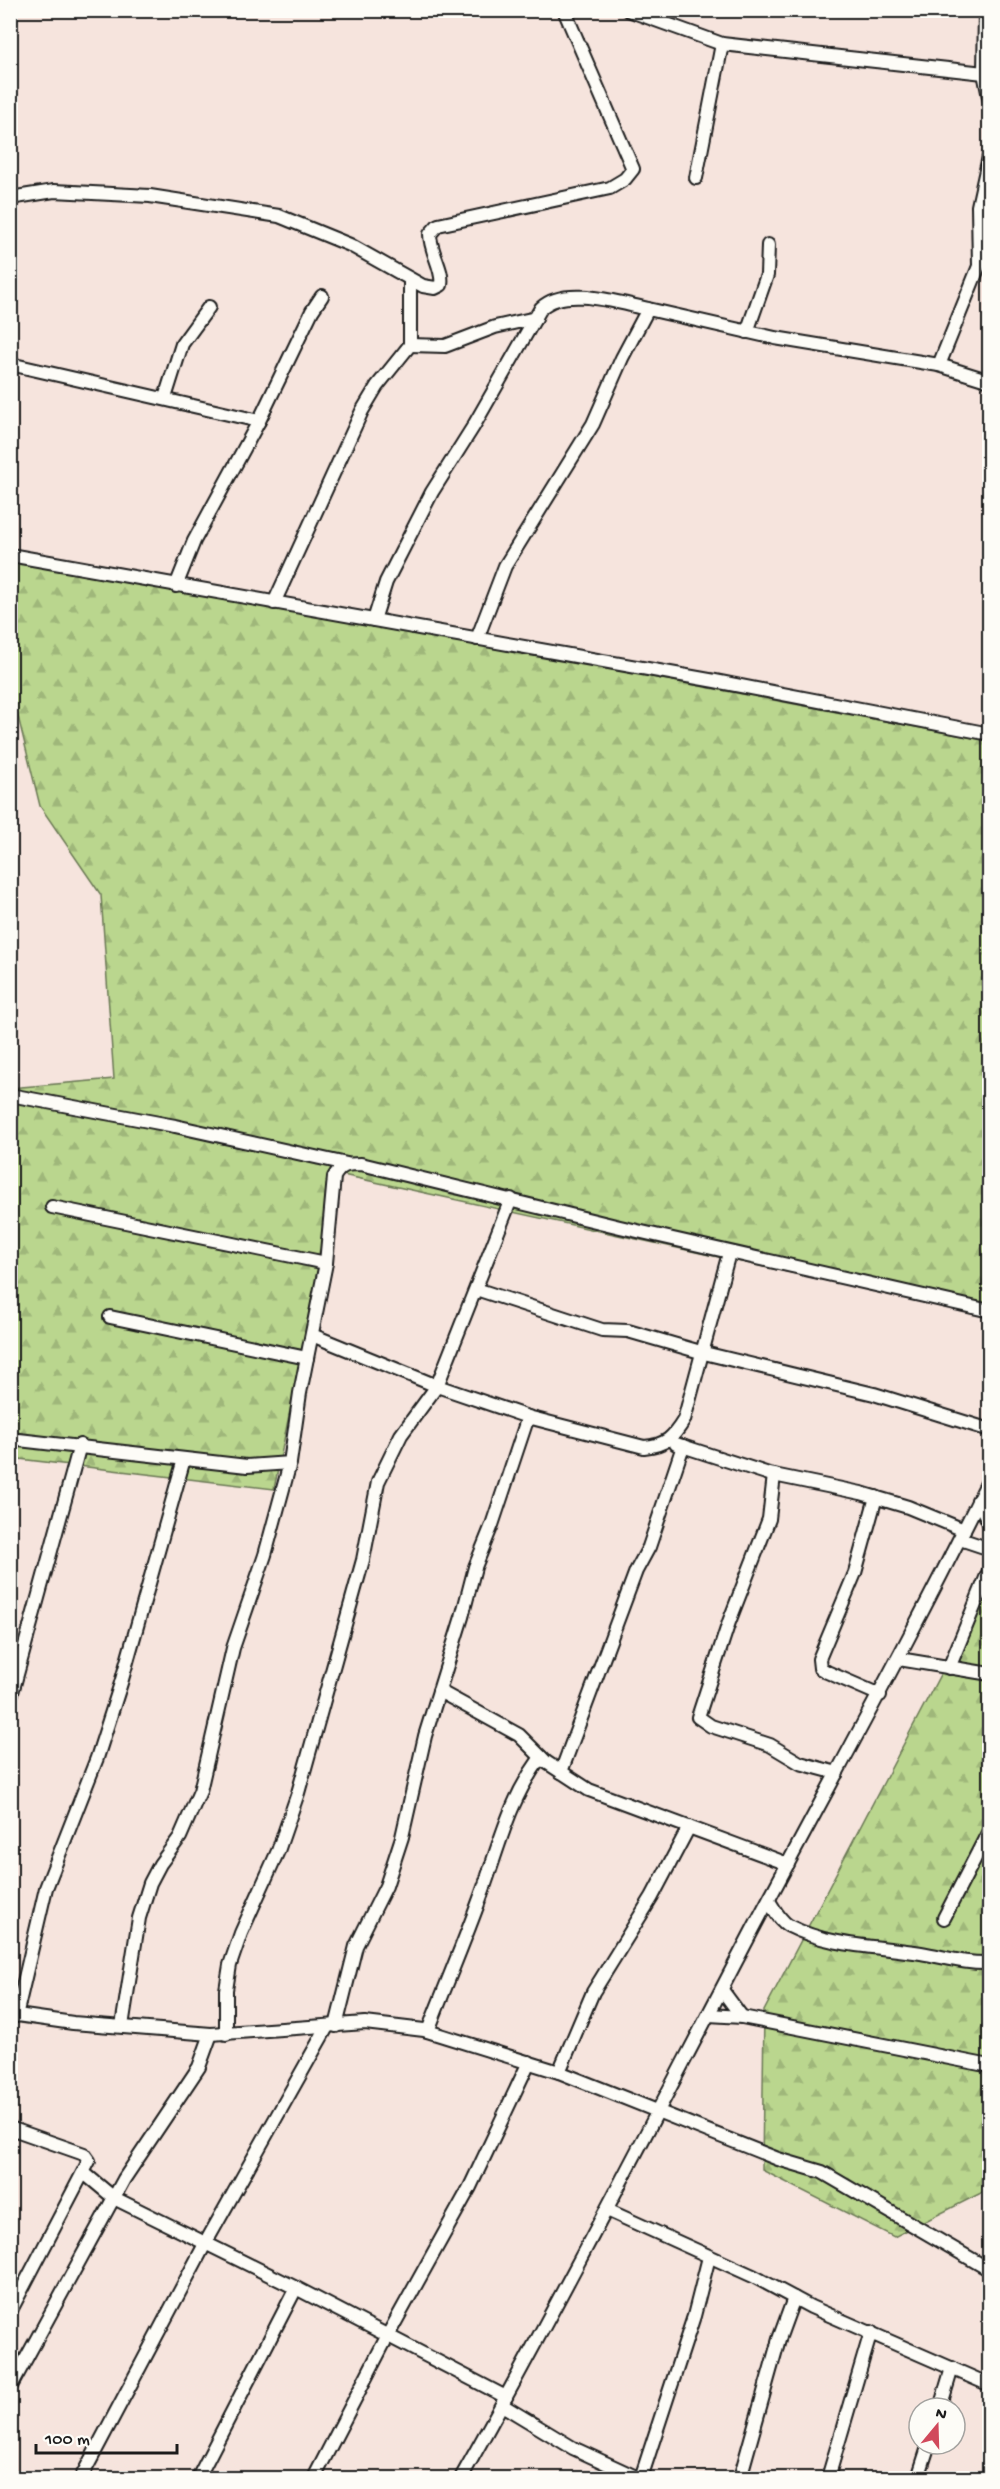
<svg xmlns="http://www.w3.org/2000/svg" width="1000" height="2489" viewBox="0 0 1000 2489" font-family="'Gochi Hand',sans-serif">
	<style>
		.forest { fill: url(#forest-firs); stroke: #6b7955; stroke-width: 1.5 }
		.lines { fill: none; stroke-linecap: round; stroke-linejoin: round }
		.minor-casing { stroke: #1c1c1c; stroke-width: 16 }
		.minor { stroke: #fdfcf7; stroke-width: 12 }
	</style>
	<defs>
		<pattern id="forest-firs" width="22" height="20" patternUnits="userSpaceOnUse" patternTransform="scale(1.5)"><rect width="22" height="20" fill="#bad68e"/><path d="M5 1l3.5 6h-7zM16 11l3.5 6h-7z" fill="#9fb77a"/></pattern>
	</defs>
	<rect width="100%" height="100%" fill="#f6e4dd"/>
	<filter id="ink" filterUnits="userSpaceOnUse"><feTurbulence type="fractalNoise" baseFrequency=".0167" numOctaves="2"/><feDisplacementMap in="SourceGraphic" scale="12" xChannelSelector="R" yChannelSelector="G"/><feConvolveMatrix kernelMatrix="1 2 1 2 8 2 1 2 1" color-interpolation-filters="sRGB"/></filter>
	<g filter="url(#ink)">
		<g class="forest">
			<polygon points="11,555 989,741 989,1316 338,1174 274,1489 11,1458 10,1088 114,1079 101,895 40,806 11,688"/>
			<polygon points="987,1585 990,1589 989,2189 894,2237 762,2170 764,2011"/>
		</g>
		<g class="lines">
			<defs>
				<g id="minor">
					<polyline points="628,10 722,44 984,73"/>
					<polyline points="985,10 984,73 990,102"/>
					<polyline points="696,178 722,44"/>
					<path d="M10,198L54,191L150,196L279,216L350,245L423,286L435,288L441,285C444,270 430,252 430,234L438,225L610,188L625,179L633,169L564,10"/>
					<polyline points="747,332 767,275 768,245"/>
					<polyline points="410,345 445,346 495,327 536,318"/>
					<polyline points="10,364 259,421"/>
					<polyline points="939,365 979,266 978,206 990,152"/>
					<polyline points="165,398 182,344 209,307"/>
					<polyline points="10,555 715,681 990,734"/>
					<polyline points="176,586 194,541 259,421 312,311 322,296"/>
					<polyline points="274,603 362,411 377,386 410,345 410,279"/>
					<path d="M374,620L386,582L432,492L473,427L541,308C565,285 619,303 648,309"/>
					<polyline points="477,639 505,566 593,424 622,358 648,309 775,338 939,365 990,381"/>
					<polyline points="10,1095 175,1126 347,1164"/>
					<polyline points="52,1207 326,1263"/>
					<polyline points="476,1289 602,1330 628,1331 704,1353 874,1394 990,1430"/>
					<polyline points="110,1317 307,1358"/>
					<path d="M312,1335L437,1386L528,1417L644,1447C666,1445 673,1438 684,1420L729,1253"/>
					<path d="M10,1439L247,1466L290,1463L300,1393L326,1263L334,1177C341,1164 348,1164 361,1164L620,1227L990,1311"/>
					<polyline points="676,1444 769,1474 861,1493 908,1507 964,1530"/>
					<polyline points="774,1475 769,1519 729,1622 698,1717 711,1726 770,1745 800,1763 837,1773"/>
					<polyline points="876,1497 855,1573 819,1659 820,1668 827,1672 880,1695"/>
					<polyline points="978,1500 990,1525"/>
					<polyline points="960,1539 990,1549"/>
					<polyline points="899,1659 990,1674"/>
					<polyline points="949,1668 990,1568"/>
					<polyline points="439,1691 519,1735 546,1762 589,1790 788,1864"/>
					<polyline points="10,1700 80,1445"/>
					<polyline points="561,1772 636,1571 649,1547 683,1446"/>
					<path d="M769,1901C774,1909 780,1921 789,1926C830,1947 877,1946 921,1953C945,1957 965,1964 990,1963"/>
					<polyline points="944,1918 990,1829"/>
					<polyline points="722,1990 742,2017"/>
					<polyline points="10,2014 73,2023 211,2034 365,2023 424,2030 559,2072 778,2159 822,2172 990,2270"/>
					<polyline points="709,2015 742,2017 990,2066"/>
					<polyline points="16,2016 46,1888 97,1758 121,1683 184,1459"/>
					<polyline points="122,2026 139,1918 150,1883 160,1864 180,1837 200,1791 233,1648 265,1555 290,1463"/>
					<polyline points="336,2026 356,1946 386,1886 402,1837 425,1736 462,1617 475,1567 492,1525 528,1417"/>
					<path d="M428,2031C446,1984 466,1938 483,1890C501,1840 509,1801 541,1757"/>
					<polyline points="226,2034 226,1990 230,1965 241,1933 278,1851 298,1793 363,1560 378,1482 401,1435 437,1386 511,1199"/>
					<polyline points="559,2072 593,1992 652,1897 689,1827"/>
					<polyline points="10,2128 84,2154 89,2161 10,2312"/>
					<polyline points="84,2173 114,2198 296,2288 506,2397"/>
					<polyline points="607,2210 753,2276 811,2307 990,2385"/>
					<polyline points="10,2388 124,2179 199,2067 211,2034"/>
					<polyline points="502,2405 573,2448 638,2478"/>
					<polyline points="940,2408 952,2368"/>
					<polyline points="81,2478 205,2244 327,2027"/>
					<polyline points="198,2478 296,2288"/>
					<polyline points="314,2478 388,2335 470,2187 529,2062"/>
					<path d="M461,2478C562,2298 656,2114 752,1931C832,1780 915,1631 990,1477"/>
					<polyline points="641,2478 694,2316 709,2257"/>
					<polyline points="740,2478 779,2339 794,2298"/>
					<polyline points="828,2478 871,2332"/>
					<polyline points="918,2478 929,2444"/>
				</g>
			</defs>
			<use href="#minor" class="minor-casing"/>
			<use href="#minor" class="minor"/>
		</g>
	</g>
	<rect width="1000" height="2489" fill="none" stroke="#fdfcf7" stroke-width="36"/>
	<rect x="18" y="18" width="964" height="2453" fill="none" stroke="#1c1c1c" stroke-width="2" filter="url(#ink)"/>
	<g transform="translate(937 2426) rotate(19)"><circle r="28" fill="#fdfcf7" stroke="#a3a29f" stroke-width="1.5"/>
	<path d="M0-4.5L10 22L0 15L-10 22Z" fill="#d1495b"/>
	<text y="-9" font-size="16" font-weight="bold" text-anchor="middle" fill="#1c1c1c">N</text>
	</g>
	<path d="M36 2444v9h141v-9" fill="none" stroke="#1c1c1c" stroke-width="3"/>
	<text x="45" y="2444" font-size="18" fill="#1c1c1c" stroke="#fdfcf7" stroke-width="4.5" paint-order="stroke">100 m</text>
</svg>
